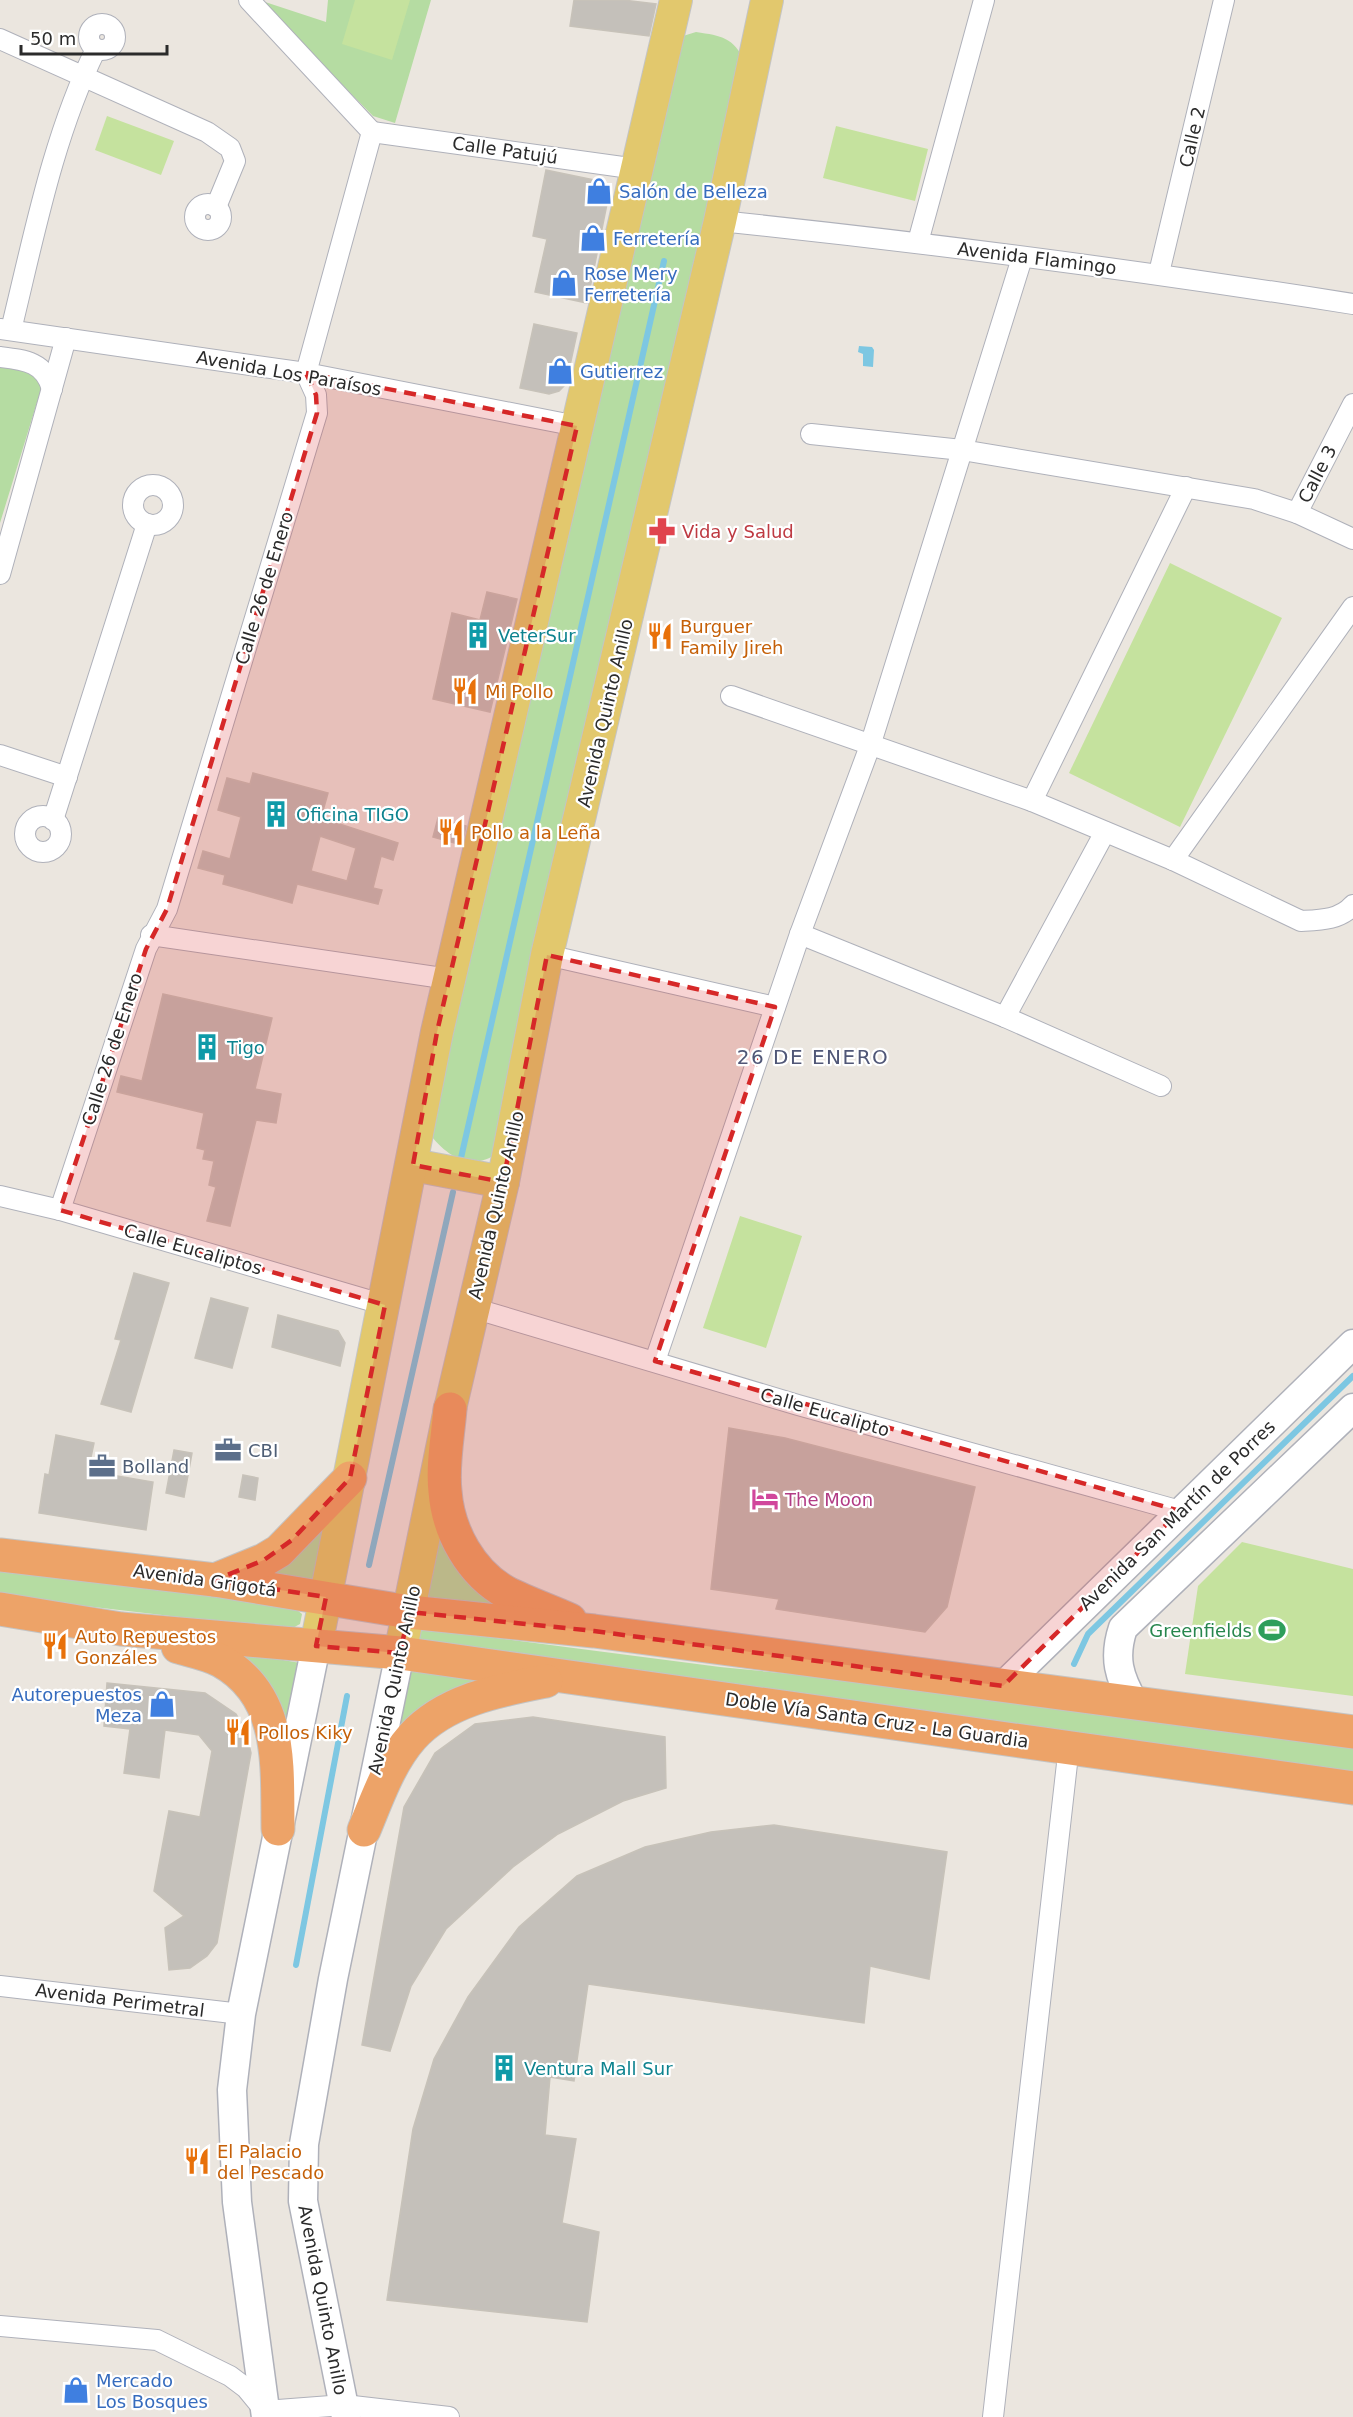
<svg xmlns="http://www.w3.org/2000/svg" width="1353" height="2417" viewBox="0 0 1353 2417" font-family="'DejaVu Sans',sans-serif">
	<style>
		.green { fill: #b5dca2 }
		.pitch { fill: #c5e29e }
		.water { fill: #7dc7e2 }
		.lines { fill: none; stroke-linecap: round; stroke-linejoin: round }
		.stream { stroke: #7dc7e2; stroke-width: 6 }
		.building { fill: #c4c0ba; stroke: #c7c2b9; stroke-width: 1.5; fill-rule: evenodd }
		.street-casing { stroke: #afb1ba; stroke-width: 22 }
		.secondary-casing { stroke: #afb1ba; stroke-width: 31 }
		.primary-casing { stroke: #c4c4c4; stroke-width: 34 }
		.highway-casing { stroke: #c4c4c4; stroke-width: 35 }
		.street { stroke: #fff; stroke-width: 20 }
		.secondary { stroke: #fff; stroke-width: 28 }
		.primary { stroke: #e2c86d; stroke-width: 32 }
		.highway { stroke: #eda368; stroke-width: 33 }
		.marked { fill: #d62828; fill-opacity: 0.2; stroke: #d62828; stroke-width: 4.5; stroke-dasharray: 12 8; stroke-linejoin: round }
		.labels { text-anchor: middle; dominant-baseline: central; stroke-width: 4.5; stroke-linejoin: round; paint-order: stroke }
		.street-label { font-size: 18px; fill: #2b2b2b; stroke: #fff }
		.shop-label { font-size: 18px; fill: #366cbe; stroke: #fff; text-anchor: start }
		.health-label { font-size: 18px; fill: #be3a42; stroke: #fff; text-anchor: start }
		.food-label { font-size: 18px; fill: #c56008; stroke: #fff; text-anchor: start }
		.culture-label { font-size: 18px; fill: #0d838f; stroke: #fff; text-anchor: start }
		.service-label { font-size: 18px; fill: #4e5e75; stroke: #fff; text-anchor: start }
		.hotel-label { font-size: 18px; fill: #b23c85; stroke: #fff; text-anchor: start }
		.leisure-label { font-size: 18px; fill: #27864d; stroke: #fff; text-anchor: end }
		.neighbourhood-label { font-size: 20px; letter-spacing: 1.5px; fill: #505777; stroke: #fff }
	</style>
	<rect width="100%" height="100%" fill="#ebe6df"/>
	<g class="green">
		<polygon points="259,0 326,22 328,0 431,0 395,123 373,116"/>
		<path d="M696,32C722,36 733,37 745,62L499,1152C472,1173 446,1156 429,1133L683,36Z"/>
		<path d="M0,367C22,369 30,366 42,386L0,523Z"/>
		<polygon points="440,1478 506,1605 418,1601"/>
		<polygon points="329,1517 324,1585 242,1572"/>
		<polygon points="0,1570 292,1606 302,1614 300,1624 289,1630 0,1596"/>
		<polygon points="411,1627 720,1667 902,1685 1353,1744 1353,1773 408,1644"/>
		<polygon points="189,1643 300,1663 284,1752 281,1731"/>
		<polygon points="404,1670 502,1684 398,1745"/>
	</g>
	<g class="pitch">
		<polygon points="355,0 410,0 392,60 342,44"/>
		<polygon points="107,116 174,141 161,175 95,150"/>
		<polygon points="836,126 928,149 915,201 823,178"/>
		<polygon points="1170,563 1282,618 1180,827 1069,773"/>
		<polygon points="740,1216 802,1236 766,1348 703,1328"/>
		<polygon points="1242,1542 1353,1569 1353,1696 1185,1674 1198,1586"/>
	</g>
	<polygon class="water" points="859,346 872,347 874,350 873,367 863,366 863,354 858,352"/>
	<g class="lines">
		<g class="stream">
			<polyline points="461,1158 664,261"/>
			<polyline points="369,1565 453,1192"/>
			<polyline points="1074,1664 1088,1634 1353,1376"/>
			<polyline points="296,1965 347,1696"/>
		</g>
	</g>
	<g class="building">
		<polygon points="574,0 623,0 656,4 649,36 570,26"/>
		<polygon points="546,170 599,181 605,185 609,194 587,303 535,292 547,239 533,236"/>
		<polygon points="534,324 577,333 566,384 559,391 549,394 520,388"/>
		<polygon points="487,592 517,599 490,712 433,699 452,613 480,620"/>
		<path d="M253,773L328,793L321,818L398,843L393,860L381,856L373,888L382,890L378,904L297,884L292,903L223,884L225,875L198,868L203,851L230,859L241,817L218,810L227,778L250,784ZM320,836L356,848L347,881L311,871Z"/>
		<polygon points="438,818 466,826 462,845 433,837"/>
		<polygon points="163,994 272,1018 255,1089 281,1094 276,1123 256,1120 230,1226 207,1221 216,1187 209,1185 214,1161 203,1159 205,1150 197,1148 204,1113 117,1092 121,1076 142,1081"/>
		<polygon points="134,1273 169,1283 131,1412 101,1404 121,1340 115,1339"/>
		<polygon points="211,1298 248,1308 232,1368 195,1358"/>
		<polygon points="278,1315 338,1331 345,1343 340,1366 272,1347"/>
		<polygon points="729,1428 785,1438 975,1487 947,1607 925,1632 776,1609 779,1599 711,1589"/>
		<polygon points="56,1435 94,1443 88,1471 153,1482 146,1530 39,1513 45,1474 49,1475"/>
		<polygon points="174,1450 192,1453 184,1497 166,1493"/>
		<polygon points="243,1475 258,1478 255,1500 239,1497"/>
		<polygon points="107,1683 205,1693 236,1714 246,1732 251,1753 217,1943 207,1956 190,1968 169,1970 165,1928 184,1916 154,1891 169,1811 200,1817 212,1751 199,1735 165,1730 159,1778 124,1773 130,1729 104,1726"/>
		<polygon points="533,1717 665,1737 666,1788 623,1801 558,1834 513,1867 446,1929 411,1986 390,2051 362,2045 404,1807 435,1753 475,1724"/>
		<polygon points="774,1825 947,1852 929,1979 870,1966 864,2023 588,1984 574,2081 550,2077 545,2135 576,2139 562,2223 599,2232 587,2322 387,2300 413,2129 434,2059 468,1997 519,1927 577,1876 645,1847 711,1832"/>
	</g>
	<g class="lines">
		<defs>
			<g id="street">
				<polyline points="249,0 372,132"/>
				<circle cx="102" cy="37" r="13"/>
				<polyline points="0,39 207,132 230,148 235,161 216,207"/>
				<polyline points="372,132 637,169"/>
				<circle cx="208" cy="217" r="13"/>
				<path d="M720,221C932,243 1143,271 1353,304"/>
				<polyline points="918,242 984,0"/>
				<polyline points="1159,273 1224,0"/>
				<polyline points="0,329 306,373 577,426"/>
				<path d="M11,330C34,236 53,136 96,49"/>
				<path d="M0,357C25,360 45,362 52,389"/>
				<polyline points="811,434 962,450 1254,499 1297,513 1353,539"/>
				<circle cx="153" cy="505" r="20"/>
				<polyline points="1297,513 1353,404"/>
				<polyline points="0,574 66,338"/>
				<path d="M731,696L1032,801L1173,860L1301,921C1320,920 1340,920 1353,905"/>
				<polyline points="0,755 67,777"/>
				<polyline points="1032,801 1186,487"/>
				<circle cx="43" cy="834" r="18"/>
				<polyline points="53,820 147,524"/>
				<polyline points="1173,860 1353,607"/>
				<polyline points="800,934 1005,1017 1161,1086"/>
				<polyline points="151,935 449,979"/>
				<polyline points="547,955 775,1007"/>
				<polyline points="1005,1017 1105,832"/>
				<polyline points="0,1196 60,1210 385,1305"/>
				<polyline points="60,1210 146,949 167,909 317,413 316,395 306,373 372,132"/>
				<polyline points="473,1308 798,1405 1180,1511"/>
				<polyline points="655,1361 800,934 870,746 1022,258"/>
				<polyline points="0,1986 241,2014"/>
				<polyline points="0,2326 157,2340 230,2376 246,2388 265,2411 344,2405 449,2417"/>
				<polyline points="993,2417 1069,1746"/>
			</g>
			<g id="secondary">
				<polyline points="1003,1686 1353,1344"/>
				<path d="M1134,1703C1119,1677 1113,1658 1123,1628L1353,1408"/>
				<polyline points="266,2417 237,2202 232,2090 241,2014 316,1646"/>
				<polyline points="346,2417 303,2201 304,2144 333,1979 400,1653"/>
			</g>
			<g id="primary">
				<polyline points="413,1165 503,1182"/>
				<polyline points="316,1646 437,1032 676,0"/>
				<polyline points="400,1653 450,1409 503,1182 547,955 720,221 767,0"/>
			</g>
			<g id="highway">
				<path d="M450,1409C448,1435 442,1465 445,1491C448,1532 471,1573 507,1593C527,1603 550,1611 570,1620"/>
				<polyline points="0,1555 215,1580 409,1612 594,1631 1353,1732"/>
				<polyline points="215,1580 264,1560 279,1551 350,1478"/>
				<polyline points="0,1609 121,1629 400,1653 1353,1788"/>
				<path d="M178,1647C192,1651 208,1654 221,1661C284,1696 277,1767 278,1829"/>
				<path d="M364,1830C377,1799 389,1763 412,1737C445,1700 500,1690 546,1681"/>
			</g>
		</defs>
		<use href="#street" class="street-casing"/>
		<use href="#secondary" class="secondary-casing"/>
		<use href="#primary" class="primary-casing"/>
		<use href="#highway" class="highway-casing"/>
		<use href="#street" class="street"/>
		<use href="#secondary" class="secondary"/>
		<use href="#primary" class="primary"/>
		<use href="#highway" class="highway"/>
	</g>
	<path class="marked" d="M306,373L577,426L437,1032L413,1165L503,1182L547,955L775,1007L655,1361L1180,1511L1003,1686L594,1631L409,1612L400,1653L316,1646L326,1597L215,1580L264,1560L292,1540L350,1478L385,1305L60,1210L146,949L167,909L317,413L316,395Z"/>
	<defs>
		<symbol id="shop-bare" viewBox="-9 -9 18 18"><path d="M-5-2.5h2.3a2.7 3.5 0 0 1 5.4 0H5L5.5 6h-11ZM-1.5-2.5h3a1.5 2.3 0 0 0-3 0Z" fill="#3f7fe0" stroke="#fff" stroke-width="2.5" paint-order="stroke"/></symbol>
		<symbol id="pharmacy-bare" viewBox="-9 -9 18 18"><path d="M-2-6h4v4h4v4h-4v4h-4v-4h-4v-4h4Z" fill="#e0444e" stroke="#fff" stroke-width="2.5" paint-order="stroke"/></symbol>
		<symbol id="building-bare" viewBox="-9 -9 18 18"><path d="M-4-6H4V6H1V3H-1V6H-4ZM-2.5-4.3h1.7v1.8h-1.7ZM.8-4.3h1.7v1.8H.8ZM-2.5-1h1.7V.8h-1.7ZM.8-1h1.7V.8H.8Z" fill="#0f9aa8" stroke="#fff" stroke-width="2.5" paint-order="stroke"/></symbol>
		<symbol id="restaurant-bare" viewBox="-9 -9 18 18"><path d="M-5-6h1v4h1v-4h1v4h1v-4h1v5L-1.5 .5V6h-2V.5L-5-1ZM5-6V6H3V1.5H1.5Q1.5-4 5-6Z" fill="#e8710a" stroke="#fff" stroke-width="2.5" paint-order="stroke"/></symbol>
		<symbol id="office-bare" viewBox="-9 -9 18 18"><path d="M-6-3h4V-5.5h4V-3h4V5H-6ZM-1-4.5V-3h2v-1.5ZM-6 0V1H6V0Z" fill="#5c6f8a" stroke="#fff" stroke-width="2.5" paint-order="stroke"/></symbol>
		<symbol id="hotel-bare" viewBox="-9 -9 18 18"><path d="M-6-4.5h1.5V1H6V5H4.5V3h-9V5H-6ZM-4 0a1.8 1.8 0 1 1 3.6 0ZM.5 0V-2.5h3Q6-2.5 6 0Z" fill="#d1479c" stroke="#fff" stroke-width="2.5" paint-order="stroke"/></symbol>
		<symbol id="stadium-bare" viewBox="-9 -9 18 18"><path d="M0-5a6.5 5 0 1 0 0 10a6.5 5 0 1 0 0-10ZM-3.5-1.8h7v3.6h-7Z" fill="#2e9e5b" stroke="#fff" stroke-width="2.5" paint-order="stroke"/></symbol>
	</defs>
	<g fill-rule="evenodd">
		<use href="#shop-bare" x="580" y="172" width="38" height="38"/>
		<use href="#shop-bare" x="574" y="219" width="38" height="38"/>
		<use href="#shop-bare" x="545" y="264" width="38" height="38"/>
		<use href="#shop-bare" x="541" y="352" width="38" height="38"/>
		<use href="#pharmacy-bare" x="643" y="512" width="38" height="38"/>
		<use href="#building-bare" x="459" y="616" width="38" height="38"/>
		<use href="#restaurant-bare" x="641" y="617" width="38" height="38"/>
		<use href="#restaurant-bare" x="446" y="672" width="38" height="38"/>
		<use href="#building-bare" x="257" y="795" width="38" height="38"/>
		<use href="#restaurant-bare" x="432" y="813" width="38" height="38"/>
		<use href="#building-bare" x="188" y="1028" width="38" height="38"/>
		<use href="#office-bare" x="209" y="1431" width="38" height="38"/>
		<use href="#office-bare" x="83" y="1447" width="38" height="38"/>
		<use href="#hotel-bare" x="746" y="1480" width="38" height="38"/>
		<use href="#stadium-bare" x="1253" y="1611" width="38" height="38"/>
		<use href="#restaurant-bare" x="36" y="1627" width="38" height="38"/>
		<use href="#shop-bare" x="143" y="1685" width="38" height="38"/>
		<use href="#restaurant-bare" x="219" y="1713" width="38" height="38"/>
		<use href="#building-bare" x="485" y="2049" width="38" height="38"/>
		<use href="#restaurant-bare" x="178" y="2142" width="38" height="38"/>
		<use href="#shop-bare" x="57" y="2371" width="38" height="38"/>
	</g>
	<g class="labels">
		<g class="street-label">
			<text transform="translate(1192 137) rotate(-77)">Calle 2</text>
			<text transform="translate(505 150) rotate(8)">Calle Patujú</text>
			<text transform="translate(1037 258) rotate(7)">Avenida Flamingo</text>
			<text transform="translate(289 373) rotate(10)">Avenida Los Paraísos</text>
			<text transform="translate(1317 474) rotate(-63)">Calle 3</text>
			<text transform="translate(264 588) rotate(-73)">Calle 26 de Enero</text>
			<text transform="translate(605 713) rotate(-77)">Avenida Quinto Anillo</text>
			<text transform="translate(112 1049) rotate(-72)">Calle 26 de Enero</text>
			<text transform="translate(496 1205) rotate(-77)">Avenida Quinto Anillo</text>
			<text transform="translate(193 1249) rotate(16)">Calle Eucaliptos</text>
			<text transform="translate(825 1412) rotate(16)">Calle Eucalipto</text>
			<text transform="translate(1177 1515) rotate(-44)">Avenida San Martín de Porres</text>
			<text transform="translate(205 1580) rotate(8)">Avenida Grigotá</text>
			<text transform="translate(394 1680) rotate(-78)">Avenida Quinto Anillo</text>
			<text transform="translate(877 1720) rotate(8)">Doble Vía Santa Cruz - La Guardia</text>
			<text transform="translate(120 2000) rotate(7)">Avenida Perimetral</text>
			<text transform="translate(323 2300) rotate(79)">Avenida Quinto Anillo</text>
		</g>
		<g class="shop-label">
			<text x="619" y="191">Salón de Belleza</text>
			<text x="613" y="238">Ferretería</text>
			<text x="584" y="273">Rose Mery<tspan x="584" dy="21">Ferretería</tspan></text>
			<text x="580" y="371">Gutierrez</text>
			<text x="142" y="1694" text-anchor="end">Autorepuestos<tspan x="142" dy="21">Meza</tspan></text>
			<text x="96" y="2380">Mercado<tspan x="96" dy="21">Los Bosques</tspan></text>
		</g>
		<g class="health-label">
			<text x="682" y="531">Vida y Salud</text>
		</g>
		<g class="food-label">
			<text x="680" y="626">Burguer<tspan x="680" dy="21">Family Jireh</tspan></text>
			<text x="485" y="691">Mi Pollo</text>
			<text x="471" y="832">Pollo a la Leña</text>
			<text x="75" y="1636">Auto Repuestos<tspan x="75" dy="21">Gonzáles</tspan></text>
			<text x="258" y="1732">Pollos Kiky</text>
			<text x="217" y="2151">El Palacio<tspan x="217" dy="21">del Pescado</tspan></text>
		</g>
		<g class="culture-label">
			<text x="498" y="635">VeterSur</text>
			<text x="296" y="814">Oficina TIGO</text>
			<text x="227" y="1047">Tigo</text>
			<text x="524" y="2068">Ventura Mall Sur</text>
		</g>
		<g class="service-label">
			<text x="248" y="1450">CBI</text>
			<text x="122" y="1466">Bolland</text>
		</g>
		<g class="hotel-label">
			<text x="785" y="1499">The Moon</text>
		</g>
		<g class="leisure-label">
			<text x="1252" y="1630">Greenfields</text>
		</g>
		<g class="neighbourhood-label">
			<text x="813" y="1057">26 DE ENERO</text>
		</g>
	</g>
	<path d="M21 45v9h146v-9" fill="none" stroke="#2b2b2b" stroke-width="3"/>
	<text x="30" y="45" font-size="18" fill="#2b2b2b" stroke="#ffffff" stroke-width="4.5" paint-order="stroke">50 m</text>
</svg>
